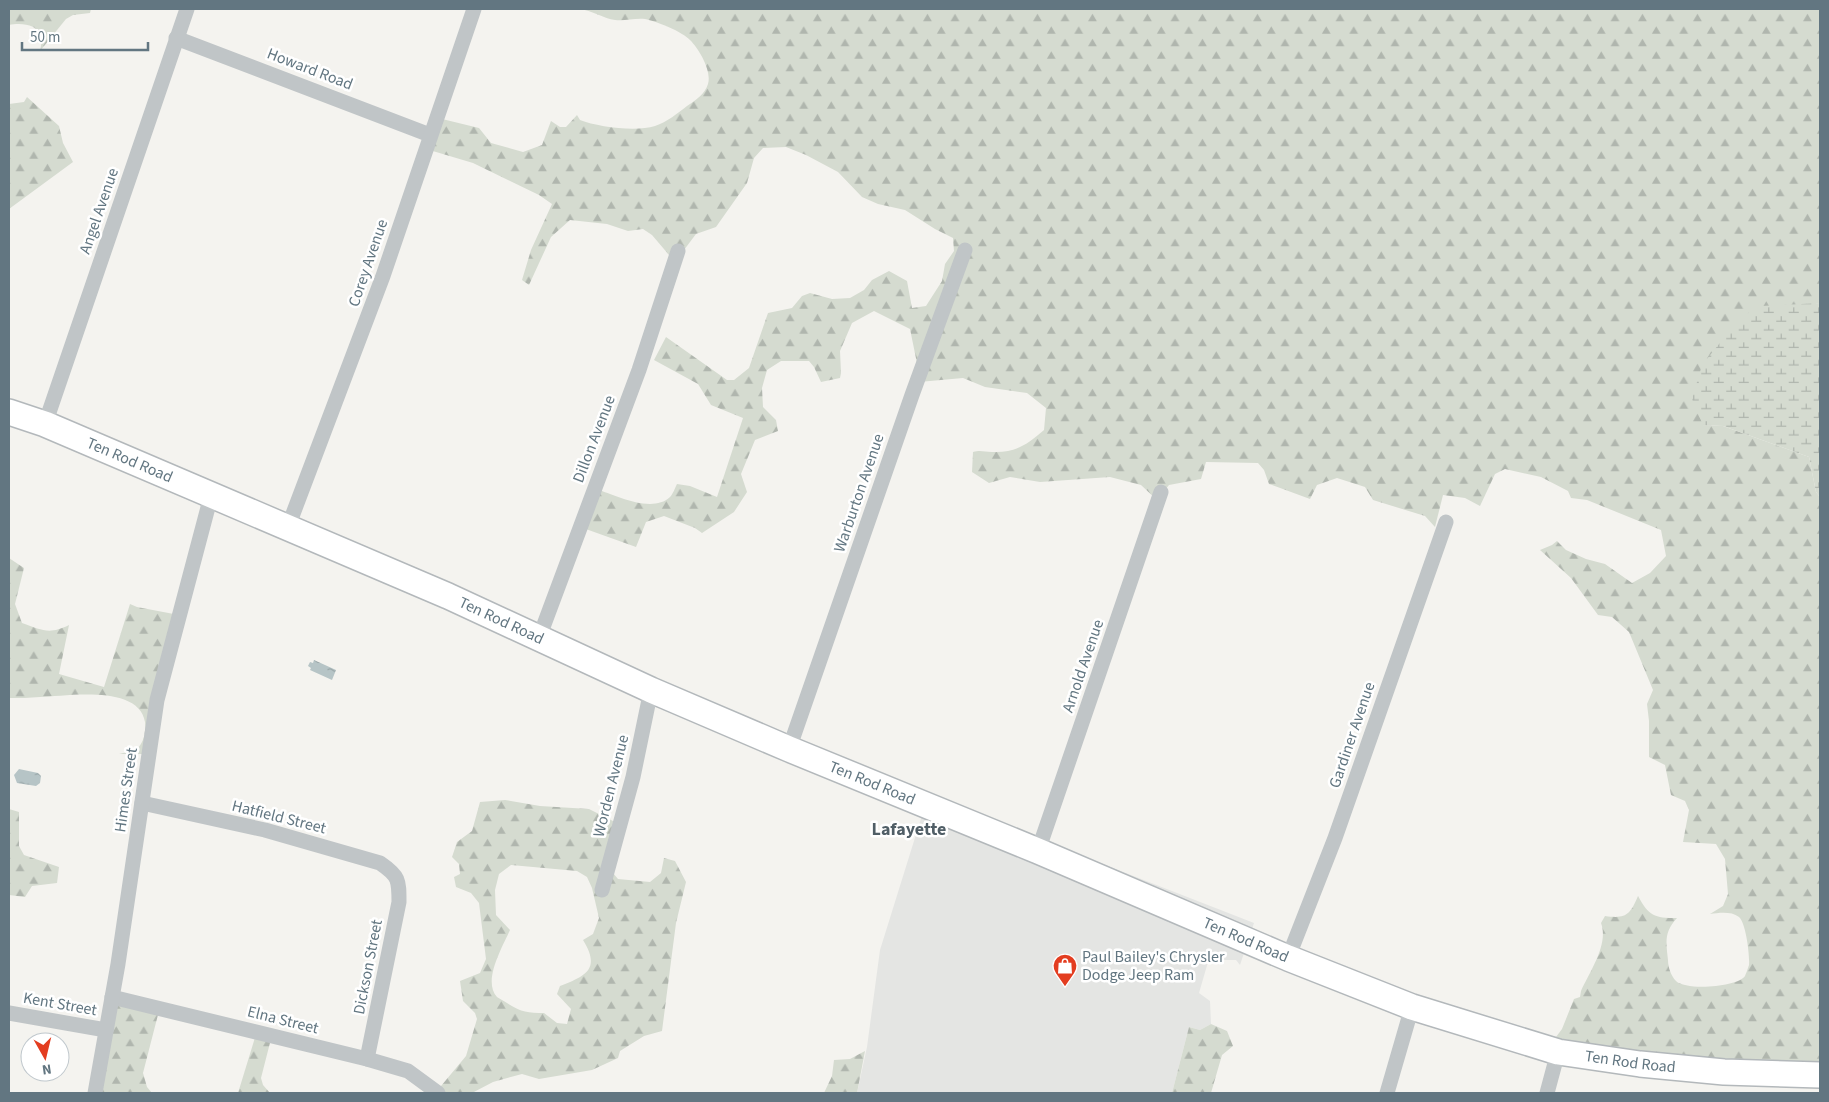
<svg xmlns="http://www.w3.org/2000/svg" width="1829" height="1102" viewBox="0 0 1829 1102" font-family="'Source Sans 3',sans-serif">
	<style>
		.built { fill: #e4e5e3 }
		.forest { fill: url(#forest-firs); fill-rule: evenodd }
		.wetland { fill: url(#wetland-marsh) }
		.water { fill: url(#water-ripples) }
		.lines { fill: none; stroke-linecap: round; stroke-linejoin: round }
		.primary-casing { stroke: #b3b8bb; stroke-width: 28 }
		.street { stroke: #c0c5c7; stroke-width: 15 }
		.primary { stroke: #fff; stroke-width: 25 }
		.labels { text-anchor: middle; dominant-baseline: central; stroke-width: 5; stroke-linejoin: round; paint-order: stroke }
		.street-label { font-size: 16px; fill: #627681; stroke: #fff }
		.poi-label { font-size: 16px; fill: #627681; stroke: #fff; text-anchor: start }
		.neighbourhood-label { font-size: 18px; font-weight: bold; fill: #505e66; stroke: #fff }
	</style>
	<defs>
		<pattern id="forest-firs" width="22" height="20" patternUnits="userSpaceOnUse" patternTransform="scale(1.25)"><rect width="22" height="20" fill="#d5dbd0"/><path d="M5 1l3.5 6h-7zM16 11l3.5 6h-7z" fill="#b0b6ae"/></pattern>
		<pattern id="wetland-marsh" width="20" height="14" patternUnits="userSpaceOnUse" patternTransform="scale(1.25)"><rect width="20" height="14" fill="#d5dbd0"/><path d="M1 5h8M5 5V1M11 12h8M15 12V8" fill="none" stroke="#b0b6ae"/></pattern>
		<pattern id="water-ripples" width="26" height="14" patternUnits="userSpaceOnUse" patternTransform="scale(1.25)"><rect width="26" height="14" fill="#b6c4c6"/><path d="M2 4q2-2 4 0t4 0M15 11q2-2 4 0t4 0" fill="none" stroke="#97a4a6"/></pattern>
	</defs>
	<rect width="100%" height="100%" fill="#f4f3ef"/>
	<polygon class="built" points="928,796 1254,923 1240,965 1236,960 1223,960 1208,962 1199,993 1210,1001 1211,1024 1200,1030 1189,1027 1172,1093 857,1093 867,1047 880,950"/>
	<g class="forest">
		<path d="M9,9H91L90,13L73,15L66,19L40,51C41,47 42,41 41,38C38,23 20,23 9,25Z"/>
		<path d="M579,9H1820V303H1817L1703,425L1723,426L1809,457L1816,492L1820,497V1065L1629,1052L1563,1040L1556,1037L1562,1029L1574,999L1580,997L1581,991C1590,971 1609,944 1601,923L1605,916C1626,919 1630,915 1638,896C1649,916 1654,918 1677,918C1664,932 1666,942 1668,960C1668,967 1671,976 1676,981C1686,991 1738,987 1745,976C1746,974 1748,968 1749,965C1750,956 1746,923 1739,917C1731,911 1719,913 1710,914L1723,906L1728,894L1725,859L1716,844L1683,842L1689,810L1685,801L1671,795L1665,765L1649,757V721L1647,704L1653,690L1629,632L1612,617L1598,615L1571,578L1540,550L1552,545L1557,541L1566,550L1586,559L1605,564L1632,583L1650,573L1666,556L1661,530L1587,500L1571,498L1568,491L1541,477L1505,469L1495,474L1480,506L1465,498L1443,495L1435,527L1425,516L1373,500L1365,487L1337,478L1317,485L1310,499L1269,484L1264,470L1258,463L1206,462L1201,479L1169,485L1157,500L1141,485L1110,477L1040,482L1010,477L989,483L972,472L973,452C981,450 984,452 992,452C1016,453 1026,445 1044,430L1046,408L1027,393L985,387L963,378L919,382V373L910,329L874,311L852,323L840,351L841,373L840,378L821,382L814,367L809,361H781L767,370L762,388L763,407L776,420L778,431L755,440L741,474L747,492L734,512L702,533L695,528L664,516L646,522L636,547L583,528L596,489C615,495 652,514 670,497C673,494 675,488 677,484L690,486L717,497L743,418L711,405L698,384L654,360L666,337L727,380H734L749,368L768,313L792,308L802,296L810,293L832,299L850,298L864,290L872,280L889,271L907,281L912,308L926,306L942,281L945,264L954,251L953,238L935,229L905,210L878,204L862,197L838,172L806,155L786,147L763,148L754,158L747,183L716,227L696,234L675,262L652,235L643,229L628,231L607,224L570,220L551,237L529,285L522,280L531,250L552,204L539,195L473,163L426,149L438,118L479,128L491,143L523,152L542,145L551,121L560,127H566L577,115L580,120C598,127 636,132 655,126C667,122 678,113 687,106C696,100 705,94 708,84C712,71 699,49 690,40C683,32 656,21 645,19C635,18 625,21 615,20C604,19 592,10 579,9Z"/>
		<polygon points="27,97 59,126 63,143 73,162 9,209 9,104 24,102"/>
		<path d="M9,558L24,568L15,604L22,623C42,630 49,635 69,625L59,674L104,687L130,604L137,607L179,615L149,754H119L136,750C144,743 146,732 145,722C139,684 66,696 40,697C30,698 19,698 9,698Z"/>
		<path d="M505,800L540,806L589,809L615,822L608,867L618,879L650,882L661,873L664,858L675,861L686,882L676,923L662,1031L644,1036L620,1051L618,1058L592,1070L539,1079L522,1074L493,1082L472,1093H437L436,1092L466,1056L477,1019L475,1013L463,1001L460,981L480,973L486,959L479,903L471,893L456,887L454,877L460,874L459,864L452,857L457,842L472,831L480,802ZM511,865L577,871L587,877L592,888L599,918L593,934L583,940C601,969 586,976 560,986L557,994L571,1009L567,1024L557,1023L544,1013C528,1013 521,1012 507,1003C504,1001 500,999 497,997C482,981 503,946 510,930L496,915L495,890L499,874Z"/>
		<polygon points="9,809 19,812 19,846 24,855 59,867 57,883 32,886 25,897 9,895"/>
		<polygon points="113,989 160,1007 143,1073 147,1087 152,1093 96,1093"/>
		<polygon points="1211,1024 1227,1031 1233,1046 1222,1055 1211,1093 1172,1093 1189,1027 1200,1030"/>
		<polygon points="257,1031 272,1035 261,1078 263,1085 270,1093 238,1093"/>
		<polygon points="865,1051 857,1093 824,1093 832,1076 834,1060 850,1059"/>
	</g>
	<polygon class="wetland" points="1820,303 1820,497 1816,492 1809,457 1723,426 1703,425 1692,399 1702,365 1741,317 1761,306"/>
	<g class="water">
		<polygon points="314,660 336,670 332,680 310,670 311,668 308,666 310,662 313,663"/>
		<polygon points="19,769 38,773 41,776 40,783 36,786 17,783 14,775"/>
	</g>
	<g class="lines">
		<defs>
			<g id="primary">
				<path id="s1" d="M9,412L45,424L448,596L651,690L789,749L1038,851L1288,958L1412,1007L1558,1052L1640,1064L1724,1072L1820,1075"/>
			</g>
		</defs>
		<use href="#primary" class="primary-casing"/>
		<g class="street">
			<polyline points="176,38 430,135"/>
			<polyline points="45,424 187,9"/>
			<polyline points="288,527 383,276 474,9"/>
			<polyline points="539,638 639,370 678,251"/>
			<polyline points="789,749 912,395 965,250"/>
			<path d="M142,803L265,830L380,863C399,876 399,880 399,902L367,1059"/>
			<polyline points="1038,851 1161,492"/>
			<polyline points="602,890 633,777 651,690"/>
			<polyline points="1288,958 1335,838 1446,522"/>
			<polyline points="112,997 367,1059 408,1071 438,1093"/>
			<polyline points="9,1013 106,1030"/>
			<polyline points="95,1093 118,964 157,700 211,496"/>
			<polyline points="1387,1093 1412,1007"/>
			<polyline points="1547,1093 1558,1052"/>
		</g>
		<use href="#primary" class="primary"/>
	</g>
	<defs>
		<symbol id="shop-pin" viewBox="-11 -11 22 30"><path d="M0 17L-7.5 6A9.5 9.5 0 1 1 7.5 6Z" fill="#e33d20" stroke="#fff"/><path d="M-5-2.5h2.3a2.7 3.5 0 0 1 5.4 0H5L5.5 6h-11ZM-1.5-2.5h3a1.5 2.3 0 0 0-3 0Z" fill="#fff"/></symbol>
	</defs>
	<g fill-rule="evenodd">
		<use href="#shop-pin" x="1051" y="952" width="28" height="38"/>
	</g>
	<g class="labels">
		<g class="street-label">
			<text transform="translate(310 69) rotate(21)">Howard Road</text>
			<text transform="translate(99 211) rotate(-71)">Angel Avenue</text>
			<text transform="translate(368 263) rotate(-71)">Corey Avenue</text>
			<text transform="translate(594 439) rotate(-69)">Dillon Avenue</text>
			<text stroke="none"><textPath href="#s1" startOffset="130">Ten Rod Road</textPath></text>
			<text transform="translate(859 493) rotate(-71)">Warburton Avenue</text>
			<text stroke="none"><textPath href="#s1" startOffset="535">Ten Rod Road</textPath></text>
			<text transform="translate(1083 666) rotate(-71)">Arnold Avenue</text>
			<text transform="translate(1352 735) rotate(-71)">Gardiner Avenue</text>
			<text stroke="none"><textPath href="#s1" startOffset="940">Ten Rod Road</textPath></text>
			<text transform="translate(611 786) rotate(-76)">Worden Avenue</text>
			<text transform="translate(126 790) rotate(-82)">Himes Street</text>
			<text transform="translate(279 817) rotate(14)">Hatfield Street</text>
			<text stroke="none"><textPath href="#s1" startOffset="1345">Ten Rod Road</textPath></text>
			<text transform="translate(368 967) rotate(-79)">Dickson Street</text>
			<text transform="translate(60 1004) rotate(10)">Kent Street</text>
			<text transform="translate(283 1020) rotate(14)">Elna Street</text>
			<text stroke="none"><textPath href="#s1" startOffset="1750">Ten Rod Road</textPath></text>
		</g>
		<g class="poi-label">
			<text x="1082" y="957">Paul Bailey's Chrysler<tspan x="1082" dy="18">Dodge Jeep Ram</tspan></text>
		</g>
		<g class="neighbourhood-label">
			<text x="909" y="829">Lafayette</text>
		</g>
	</g>
	<rect width="1829" height="1102" fill="none" stroke="#627681" stroke-width="20"/>
	<g transform="translate(45 1057) rotate(172)"><circle r="24" fill="#ffffff" stroke="#c0c8cd"/>
	<path d="M0-4L9 19L0 12L-9 19Z" fill="#e33d20"/>
	<text y="-8" font-size="14" font-weight="bold" text-anchor="middle" fill="#627681">N</text>
	</g>
	<path d="M22 42v8h126v-8" fill="none" stroke="#627681" stroke-width="2.5"/>
	<text x="30" y="42" font-size="15" fill="#627681" stroke="#ffffff" stroke-width="4" paint-order="stroke">50 m</text>
</svg>
